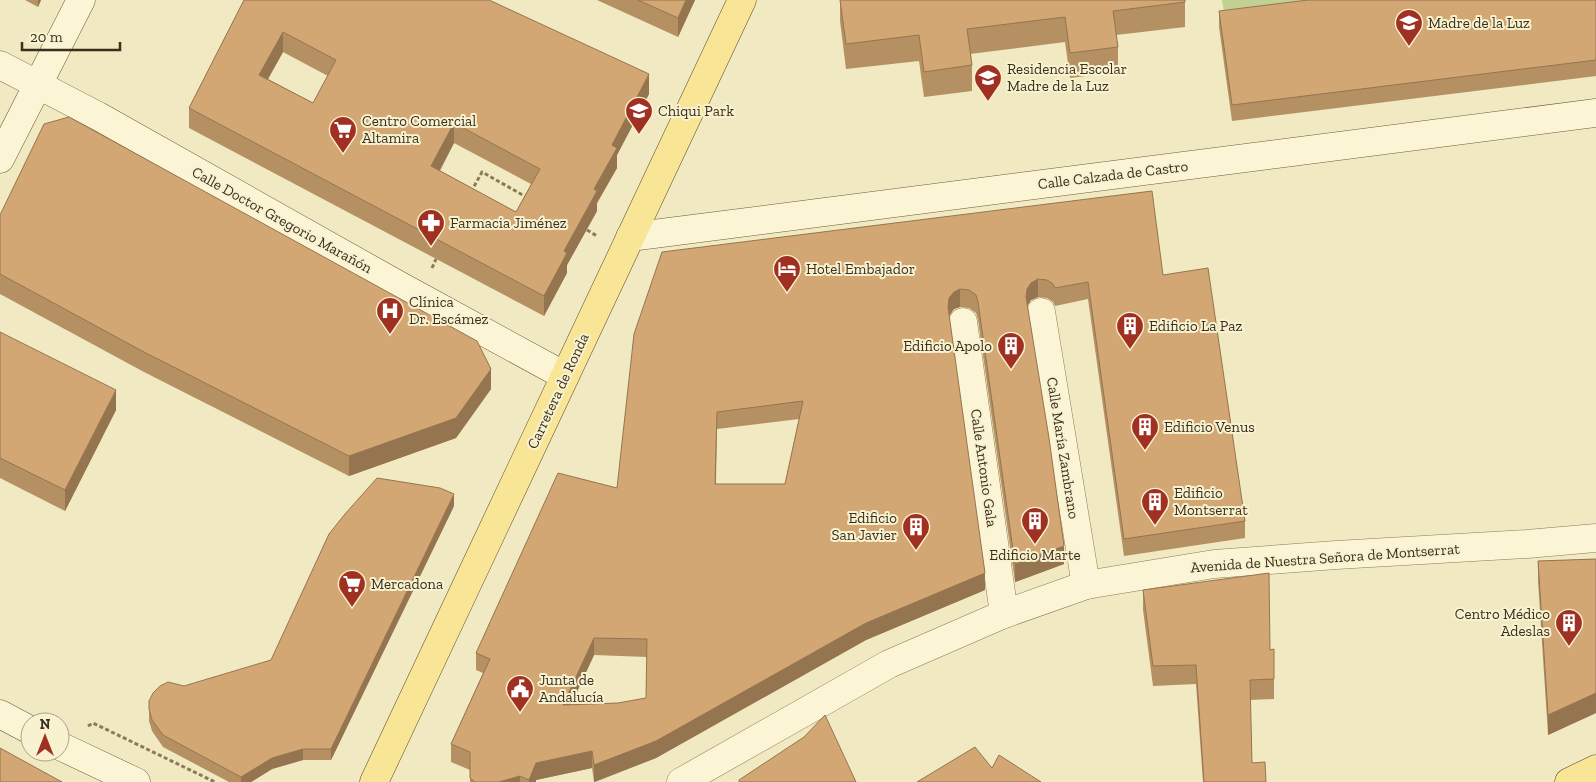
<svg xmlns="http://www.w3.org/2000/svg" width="1596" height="782" viewBox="0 0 1596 782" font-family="'Zilla Slab',serif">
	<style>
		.pitch { fill: #c2d094 }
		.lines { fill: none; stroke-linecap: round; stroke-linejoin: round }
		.street-casing { stroke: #8c7a57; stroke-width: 29 }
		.secondary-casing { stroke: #6e5b3a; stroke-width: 29 }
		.primary-casing { stroke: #5a472b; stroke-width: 29 }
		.path { stroke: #8c7a57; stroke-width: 3; stroke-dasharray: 4 2.5; stroke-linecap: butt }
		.street { stroke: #fbf5d5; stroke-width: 28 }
		.secondary { stroke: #fbf5d5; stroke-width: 28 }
		.primary { stroke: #f8e595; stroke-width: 28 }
		.wall { fill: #b59063; fill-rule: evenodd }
		.shaded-wall { fill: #947550 }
		.building { fill: #d3a773; stroke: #947550; fill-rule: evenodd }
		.labels { text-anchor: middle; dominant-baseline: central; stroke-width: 4; stroke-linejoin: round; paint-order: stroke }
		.poi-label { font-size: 15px; fill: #3b2f1c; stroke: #f8f2d1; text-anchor: start }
		.street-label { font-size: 15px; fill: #3b2f1c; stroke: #f8f2d1 }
	</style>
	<rect width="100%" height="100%" fill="#f1e9c1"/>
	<polygon class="pitch" points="1222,0 1321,0 1225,18"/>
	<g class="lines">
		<defs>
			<g id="street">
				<polyline points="1041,312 1086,585"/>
				<polyline points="963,322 1004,614"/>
				<polyline points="681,782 889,664 1004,614 1086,585 1214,564 1336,555 1527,544 1596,538"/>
			</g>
			<g id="secondary">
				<polyline points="0,65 98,116 400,286 565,376"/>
				<polyline points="0,159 81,0"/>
				<polyline points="630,237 1596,113"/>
				<polyline points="0,714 30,730"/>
				<polyline points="60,746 136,782"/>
			</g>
			<g id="primary">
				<polyline points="374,782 742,0"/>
				<polyline points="1569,782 1596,769"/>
			</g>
		</defs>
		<use href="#street" class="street-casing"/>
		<use href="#secondary" class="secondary-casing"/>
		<use href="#primary" class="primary-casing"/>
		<g class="path">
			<polyline points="471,192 482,172 528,198"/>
			<polyline points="587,230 597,236"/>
			<polyline points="432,268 436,259"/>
			<polyline points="88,726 93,723 215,782"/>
		</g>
		<use href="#street" class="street"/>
		<use href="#secondary" class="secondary"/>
		<use href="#primary" class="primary"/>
	</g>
	<g class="wall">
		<polygon points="25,0 41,0 38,7"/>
		<path d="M244,0L649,94L617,155V168L597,203V211L567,265V273L544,316L189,128V108ZM283,52L328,76L313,103L268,79ZM454,143L531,184L516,212L440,171Z"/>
		<polygon points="597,0 695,0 678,37"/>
		<polygon points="840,0 1185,0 1185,27 1116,35 1118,47 1118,72 1070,78 1065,42 970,54 972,65 972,91 924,97 919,61 846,69 840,21"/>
		<polygon points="1596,0 1596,76 1232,121 1219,27 1219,11"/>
		<polygon points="0,215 491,389 456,438 349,476 144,372 0,294"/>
		<path d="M662,252L1163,275L1245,521V538L1124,556L1088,299L1055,306L1053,302L1047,298L1038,297L1031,300L1027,306L1064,564L1015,582L978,320L976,313L969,308L960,307L954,309L949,316L985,590L866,640L656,758L595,782H594L592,768L536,780V782H470V770L451,762V744L483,673L476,670V653L617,488ZM799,419L785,484H716L717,429ZM594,655L647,657L646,698L618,703L571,705Z"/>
		<polygon points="0,332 116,410 65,511 0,478"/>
		<polygon points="454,506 331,760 303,760 272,769 251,782 229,782 163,747 152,731 149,721 149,701 271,660"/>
		<polygon points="1596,559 1596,713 1548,735 1538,581 1538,561"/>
		<polygon points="1143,590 1270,650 1274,649 1274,699 1250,700 1252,763 1266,782 1203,782 1196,684 1153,686 1143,610"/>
	</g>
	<g class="shaded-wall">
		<polygon points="38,0 41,0 38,7"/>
		<polygon points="686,0 695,0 678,37 678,18"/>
		<polygon points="283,32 283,52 259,95 259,75"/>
		<polygon points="649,74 649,94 617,155 617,168 597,203 597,211 567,265 567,273 544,316 544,296 564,251 594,189 612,145"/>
		<polygon points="454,123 454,143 431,186 431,166"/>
		<polygon points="1038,279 1038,297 1031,300 1027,306 1026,297 1027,289 1031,283"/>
		<polygon points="960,289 960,307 954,309 949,316 948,307 949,298 954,292"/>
		<polygon points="491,369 491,389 456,438 349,476 349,456"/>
		<polygon points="116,390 116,410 65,511 65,490"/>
		<polygon points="454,494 454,506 331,760 331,749"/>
		<polygon points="1064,546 1064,564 1015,582 1015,564"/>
		<polygon points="985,573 985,590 866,640 656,758 594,782 594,765 866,623"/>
		<polygon points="594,638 594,655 563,722 563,705"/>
		<polygon points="1596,693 1596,713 1548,735 1548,715"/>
		<polygon points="303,749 303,760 272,769 251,782 241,782 241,777 272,758"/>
		<polygon points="592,751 592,768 536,780 536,782 529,782 529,780 536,763"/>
		<polygon points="520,776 520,782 499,782"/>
	</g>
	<g class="building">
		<path d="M244,0H489L649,74L612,145L617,148L594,189L597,191L564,251L567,253L544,296L189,108ZM283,32L336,60L313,103L259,75ZM454,123L540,169L516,212L431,166Z"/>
		<polygon points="638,0 686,0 678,18"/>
		<polygon points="840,0 1185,0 1185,2 1113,11 1118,47 1070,53 1065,17 967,29 972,65 924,72 919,35 846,44"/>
		<polygon points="1308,0 1596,0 1596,60 1232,105 1219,11"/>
		<polygon points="69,117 477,341 491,369 456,418 349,456 144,352 0,274 0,215 44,124"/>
		<path d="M1152,191L1163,275L1208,268L1245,521L1124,539L1088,282L1055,288L1053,284L1047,280L1038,279L1031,283L1027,289L1026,297L1049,438L1064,546L1015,564L978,302L976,295L969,290L960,289L954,292L949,298L948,307L985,573L866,623L656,741L594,765L592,751L536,763L529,780L520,776L499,782H475L470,778V752L451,744L490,659L476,653L558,473L617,488L634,334L662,252ZM803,401L785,484H715L717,412ZM594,638L647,639L646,698L618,703L563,705Z"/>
		<polygon points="0,332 116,390 65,490 0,458"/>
		<polygon points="377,478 440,488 454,494 331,749 303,749 272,758 241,777 163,735 152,720 149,709 149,701 153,693 160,686 168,682 184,686 271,660 329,534 345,514"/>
		<polygon points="1596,559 1596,693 1548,715 1538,561"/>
		<polygon points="1269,573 1270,650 1274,649 1274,679 1250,680 1252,763 1265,762 1266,782 1204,782 1196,665 1153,666 1143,590"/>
		<polygon points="825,715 856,782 739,782 739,780 804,737"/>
		<polygon points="975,747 992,768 999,755 1041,782 917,782"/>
		<polygon points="0,748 62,782 0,782"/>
	</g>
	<defs>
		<symbol id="school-pin" viewBox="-11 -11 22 30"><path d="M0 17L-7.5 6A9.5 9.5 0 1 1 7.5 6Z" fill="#a03122" stroke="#f8f2d1"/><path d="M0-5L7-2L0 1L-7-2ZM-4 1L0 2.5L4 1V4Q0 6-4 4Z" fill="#fff"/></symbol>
		<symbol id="supermarket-pin" viewBox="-11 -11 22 30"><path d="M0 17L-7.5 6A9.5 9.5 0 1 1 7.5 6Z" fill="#a03122" stroke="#f8f2d1"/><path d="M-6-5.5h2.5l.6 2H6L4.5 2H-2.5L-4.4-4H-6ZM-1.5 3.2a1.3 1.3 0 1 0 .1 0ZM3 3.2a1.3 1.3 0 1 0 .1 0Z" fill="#fff"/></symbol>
		<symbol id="pharmacy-pin" viewBox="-11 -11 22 30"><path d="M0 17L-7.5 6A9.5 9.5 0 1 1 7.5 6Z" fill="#a03122" stroke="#f8f2d1"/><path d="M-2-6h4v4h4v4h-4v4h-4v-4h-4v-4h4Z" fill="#fff"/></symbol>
		<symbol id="hotel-pin" viewBox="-11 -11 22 30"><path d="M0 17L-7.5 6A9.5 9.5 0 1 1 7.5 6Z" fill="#a03122" stroke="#f8f2d1"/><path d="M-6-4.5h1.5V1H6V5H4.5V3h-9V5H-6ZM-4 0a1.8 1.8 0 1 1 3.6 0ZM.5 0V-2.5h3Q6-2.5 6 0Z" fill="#fff"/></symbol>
		<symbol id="hospital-pin" viewBox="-11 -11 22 30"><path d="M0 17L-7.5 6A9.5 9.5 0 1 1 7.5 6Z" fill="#a03122" stroke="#f8f2d1"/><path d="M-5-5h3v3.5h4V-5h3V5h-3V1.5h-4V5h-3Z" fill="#fff"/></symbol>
		<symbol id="building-pin" viewBox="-11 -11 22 30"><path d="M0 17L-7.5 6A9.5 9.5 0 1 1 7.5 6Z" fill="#a03122" stroke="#f8f2d1"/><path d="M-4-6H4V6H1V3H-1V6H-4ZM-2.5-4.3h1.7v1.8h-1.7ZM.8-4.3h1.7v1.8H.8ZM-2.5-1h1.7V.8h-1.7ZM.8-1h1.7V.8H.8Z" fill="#fff"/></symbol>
		<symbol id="civic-pin" viewBox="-11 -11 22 30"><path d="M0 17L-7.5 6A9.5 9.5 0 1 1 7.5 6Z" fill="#a03122" stroke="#f8f2d1"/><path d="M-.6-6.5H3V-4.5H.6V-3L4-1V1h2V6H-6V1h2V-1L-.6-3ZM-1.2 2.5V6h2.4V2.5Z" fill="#fff"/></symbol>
	</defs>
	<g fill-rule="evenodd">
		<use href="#school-pin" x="1393" y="7" width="32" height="43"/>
		<use href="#school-pin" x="972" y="62" width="32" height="43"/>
		<use href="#school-pin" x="623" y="95" width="32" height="43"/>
		<use href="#supermarket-pin" x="327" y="114" width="32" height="43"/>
		<use href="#pharmacy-pin" x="415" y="207" width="32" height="43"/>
		<use href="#hotel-pin" x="771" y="253" width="32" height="43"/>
		<use href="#hospital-pin" x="374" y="295" width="32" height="43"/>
		<use href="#building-pin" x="1114" y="310" width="32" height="43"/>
		<use href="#building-pin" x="995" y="330" width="32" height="43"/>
		<use href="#building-pin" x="1129" y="411" width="32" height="43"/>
		<use href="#building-pin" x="1139" y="486" width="32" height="43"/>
		<use href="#building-pin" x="1019" y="505" width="32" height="43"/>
		<use href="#building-pin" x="900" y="511" width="32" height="43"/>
		<use href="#supermarket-pin" x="336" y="568" width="32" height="43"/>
		<use href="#building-pin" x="1553" y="607" width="32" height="43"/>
		<use href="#civic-pin" x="504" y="673" width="32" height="43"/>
	</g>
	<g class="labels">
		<g class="poi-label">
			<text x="1428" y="23">Madre de la Luz</text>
			<text x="1007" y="69">Residencia Escolar<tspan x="1007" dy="17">Madre de la Luz</tspan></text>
			<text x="658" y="111">Chiqui Park</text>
			<text x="362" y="121">Centro Comercial<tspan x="362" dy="17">Altamira</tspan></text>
			<text x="450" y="223">Farmacia Jiménez</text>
			<text x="806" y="269">Hotel Embajador</text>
			<text x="409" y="302">Clínica<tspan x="409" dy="17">Dr. Escámez</tspan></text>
			<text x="1149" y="326">Edificio La Paz</text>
			<text x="992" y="346" text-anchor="end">Edificio Apolo</text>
			<text x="1164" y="427">Edificio Venus</text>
			<text x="1174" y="493">Edificio<tspan x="1174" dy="17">Montserrat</tspan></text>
			<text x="897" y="518" text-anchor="end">Edificio<tspan x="897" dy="17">San Javier</tspan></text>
			<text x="1035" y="555" text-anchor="middle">Edificio Marte</text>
			<text x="371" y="584">Mercadona</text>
			<text x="1550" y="614" text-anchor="end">Centro Médico<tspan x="1550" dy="17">Adeslas</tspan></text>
			<text x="539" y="680">Junta de<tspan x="539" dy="17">Andalucía</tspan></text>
		</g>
		<g class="street-label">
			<text transform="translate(1113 175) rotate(-7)">Calle Calzada de Castro</text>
			<text transform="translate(282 220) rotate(29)">Calle Doctor Gregorio Marañón</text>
			<text transform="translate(558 391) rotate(-65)">Carretera de Ronda</text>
			<text transform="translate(1063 448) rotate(81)">Calle María Zambrano</text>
			<text transform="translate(984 468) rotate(82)">Calle Antonio Gala</text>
			<text transform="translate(1325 558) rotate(-4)">Avenida de Nuestra Señora de Montserrat</text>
		</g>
	</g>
	<g transform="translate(45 737)"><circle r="24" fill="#f8f2d1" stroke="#aca489"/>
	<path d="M0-4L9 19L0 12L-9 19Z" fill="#a03122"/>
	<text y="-8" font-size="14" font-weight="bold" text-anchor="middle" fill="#3b2f1c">N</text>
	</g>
	<path d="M22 42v8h98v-8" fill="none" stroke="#3b2f1c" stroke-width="2.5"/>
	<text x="30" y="42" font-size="15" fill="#3b2f1c" stroke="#f8f2d1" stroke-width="4" paint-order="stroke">20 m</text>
</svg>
